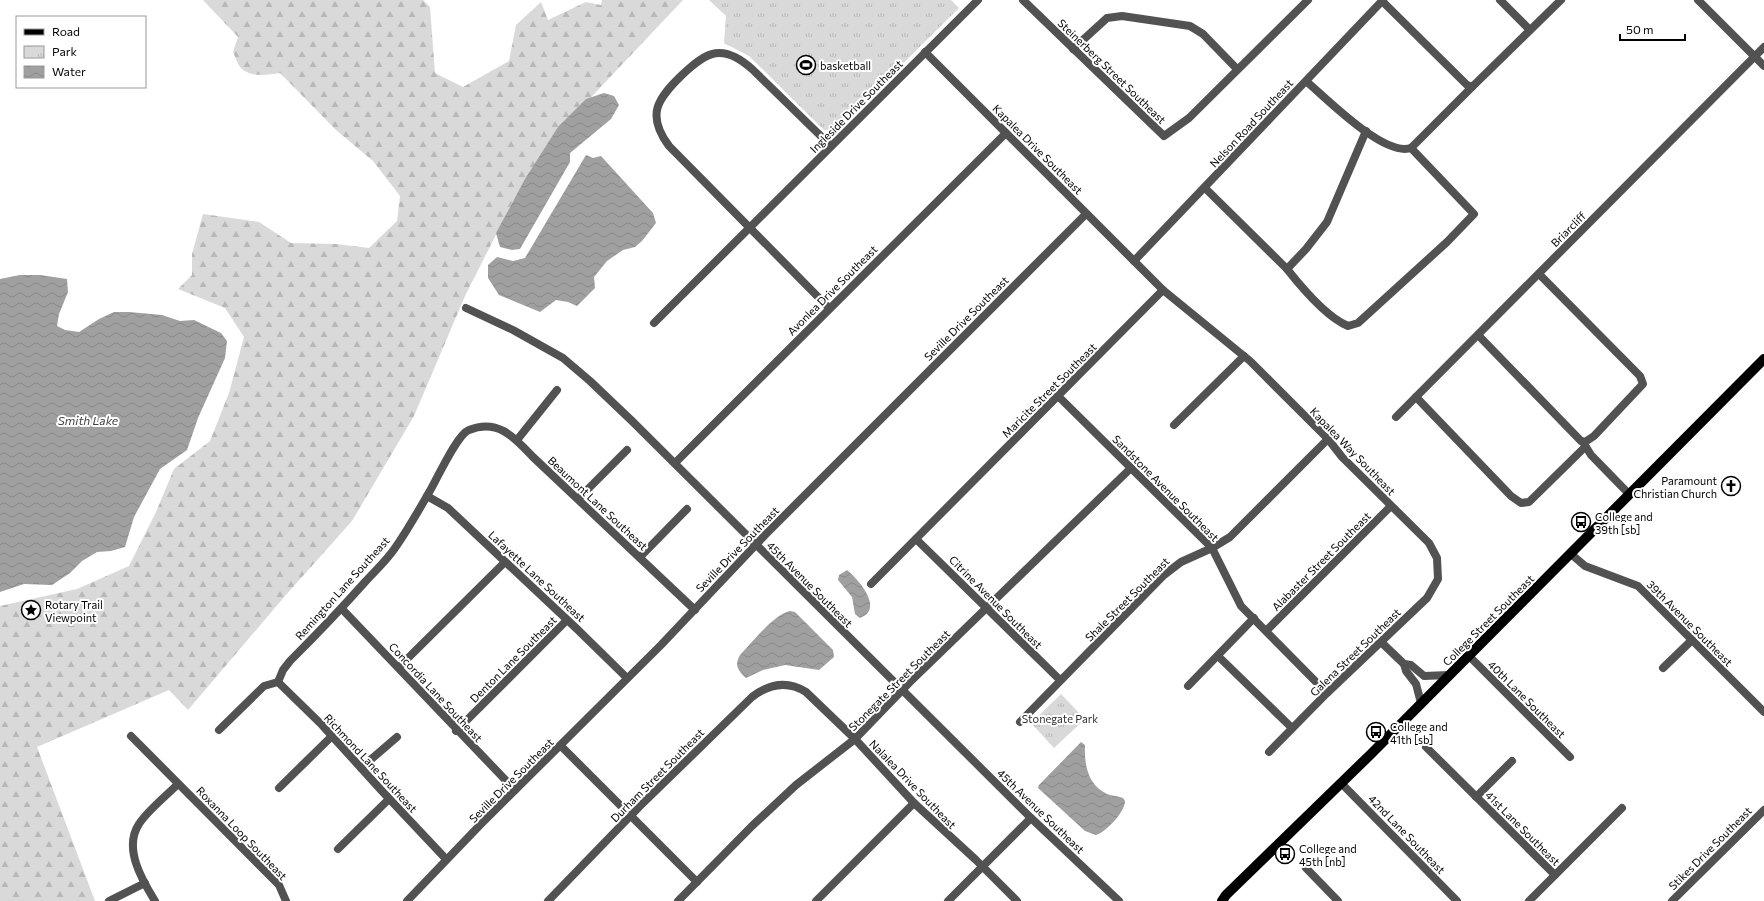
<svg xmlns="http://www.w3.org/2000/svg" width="1764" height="901" viewBox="0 0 1764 901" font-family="Commissioner,sans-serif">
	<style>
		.forest { fill: url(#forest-firs) }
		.park { fill: url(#park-tufts) }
		.pitch { fill: #d9d9d9 }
		.water { fill: url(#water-waves) }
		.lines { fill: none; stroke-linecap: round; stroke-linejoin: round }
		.minor { stroke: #525252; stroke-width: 8 }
		.tertiary { stroke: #525252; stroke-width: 8 }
		.primary { stroke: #000; stroke-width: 10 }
		.labels { text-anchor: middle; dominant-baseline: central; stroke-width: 4; stroke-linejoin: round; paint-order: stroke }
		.poi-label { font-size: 11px; fill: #000; stroke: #fff; text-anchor: start }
		.street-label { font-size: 11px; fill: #000; stroke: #fff }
		.park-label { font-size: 11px; fill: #303030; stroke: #fff }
		.water-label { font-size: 12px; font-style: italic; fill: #414141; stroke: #fff }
	</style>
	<defs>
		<pattern id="forest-firs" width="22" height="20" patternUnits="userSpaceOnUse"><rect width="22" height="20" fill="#d9d9d9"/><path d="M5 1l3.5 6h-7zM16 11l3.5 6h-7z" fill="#b8b8b8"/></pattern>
		<pattern id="park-tufts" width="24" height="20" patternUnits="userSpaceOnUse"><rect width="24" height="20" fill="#d9d9d9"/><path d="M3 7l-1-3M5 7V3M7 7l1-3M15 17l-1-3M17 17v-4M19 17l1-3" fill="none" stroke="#b8b8b8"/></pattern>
		<pattern id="water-waves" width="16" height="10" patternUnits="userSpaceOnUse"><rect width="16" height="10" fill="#a0a0a0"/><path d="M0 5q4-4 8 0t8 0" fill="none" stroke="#888"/></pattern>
	</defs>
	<rect width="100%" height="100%" fill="#fff"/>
	<path class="forest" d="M203,0H423L430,7L435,73L463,87L509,61L516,25L541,2L548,20L586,2L601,5L602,0H683L561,129L513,201L465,296L414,416L352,521L285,596L188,710L169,690L37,747L95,901H0V606L77,589L129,566L156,512L174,469L210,441L229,393L244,337L225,308L178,289L192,275V254L203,214L259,222L291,243L336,244L369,248L397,221L400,196L373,161L336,130L280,73C267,75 250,78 240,67C237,63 235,56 233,52L238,37Z"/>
	<g class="park">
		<polygon points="709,0 951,0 959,8 837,129 824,130 749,56 724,43 726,16"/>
		<polygon points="1061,694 1085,719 1054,748 1031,723"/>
	</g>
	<polygon class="pitch" points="804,54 812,61 816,67 807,76 794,64"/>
	<g class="water">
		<polygon points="604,93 614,96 619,105 611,119 570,153 570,162 520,249 512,250 500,247 496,233 525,179 558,127 586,99"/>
		<polygon points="586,155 593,158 601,156 653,213 656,223 642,241 635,247 623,250 607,261 594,277 595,288 577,306 568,302 556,300 540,312 499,295 488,278 488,265 497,257 513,261 525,258"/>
		<polygon points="20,275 40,275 67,279 68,292 59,314 57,326 65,330 79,332 99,319 114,312 129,312 162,315 180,321 194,320 221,333 227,341 225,358 198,418 187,450 160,469 134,517 125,547 111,551 97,552 82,561 70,573 52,585 24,584 0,592 0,279"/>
		<path d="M847,570C858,579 885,609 860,618L855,614L852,597L838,580L839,575Z"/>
		<path d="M790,611L795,612L833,650L834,657L819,670L785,665L763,670L746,678C738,671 734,665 740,655C752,643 774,614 790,611Z"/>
		<path d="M1081,742L1085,745C1084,765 1088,785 1107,794C1112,796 1118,796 1123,798L1125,801C1125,812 1106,832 1096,835L1085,831L1038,788L1039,785Z"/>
	</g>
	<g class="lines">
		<g class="minor">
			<polyline points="1023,0 1164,136 1189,118 1308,0"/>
			<polyline points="1500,0 1530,30"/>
			<polyline points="1382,1 1467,85 1472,87 1561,0"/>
			<polyline points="1073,49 1107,18 1122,16 1190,26 1203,34 1237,69"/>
			<polyline points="925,52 1163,290"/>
			<path d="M1306,81C1327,99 1384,157 1411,148L1472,87"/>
			<polyline points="1205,188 1287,269 1306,249 1327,222 1366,131"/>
			<polyline points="1134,261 1383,0"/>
			<path d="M1287,269C1302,288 1326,317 1348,326L1358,323L1447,242L1474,214L1411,148"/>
			<polyline points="466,308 513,330 563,358 590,381 632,421 1031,818 1119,901"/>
			<path d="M829,308L669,146C646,115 657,99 682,75C707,51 723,43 752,69L831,146"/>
			<polyline points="654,323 978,0"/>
			<polyline points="1478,335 1581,441 1585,442 1594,436 1643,384 1640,376 1539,274"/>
			<polyline points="1058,396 1212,548 1241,606 1327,693"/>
			<polyline points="1416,397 1511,496 1521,503 1529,502 1585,447"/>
			<polyline points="1396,417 1764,47"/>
			<polyline points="1174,425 1244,356"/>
			<polyline points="517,440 557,390"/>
			<polyline points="1583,442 1591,455 1630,495"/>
			<polyline points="675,463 1006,133"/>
			<polyline points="427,496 448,508 577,629 627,678"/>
			<polyline points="578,499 627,450"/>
			<polyline points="916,539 1060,680"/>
			<polyline points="1571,554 1585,566 1638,586 1764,712"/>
			<polyline points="640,557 687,509"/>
			<polyline points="871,584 1163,290 1250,361 1328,439 1342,457 1429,543 1437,558 1438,579 1427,598 1327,693 1269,752"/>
			<polyline points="342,609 515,790"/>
			<polyline points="1266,631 1391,506"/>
			<polyline points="1381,642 1404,664 1406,671 1416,684 1421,703"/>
			<polyline points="1218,656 1292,728"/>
			<polyline points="1469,656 1570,757"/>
			<polyline points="1404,664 1411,665 1424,676 1449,675"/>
			<polyline points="399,667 505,562"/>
			<polyline points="1663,668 1692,640"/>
			<path d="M278,682L283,670L290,661C316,635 341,609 365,582C375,571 387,560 395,548C407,531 417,513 427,496C436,482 456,435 469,430C498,418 515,438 533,457L695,610"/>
			<polyline points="278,682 322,725 381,790 446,859"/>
			<polyline points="1188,686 1254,618"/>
			<polyline points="1020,722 1164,575 1181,562 1212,548 1230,537 1328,439"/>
			<polyline points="219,730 264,686 278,682"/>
			<polyline points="456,731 567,620"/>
			<polyline points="131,736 279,885 286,901"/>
			<polyline points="561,746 697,882"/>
			<polyline points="1426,747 1555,875"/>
			<polyline points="361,768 397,737"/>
			<polyline points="1341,783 1457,901"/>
			<polyline points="279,788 332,736"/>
			<polyline points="1476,797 1512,761"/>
			<polyline points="338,849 389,799"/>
			<polyline points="1306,868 1338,901"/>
			<polyline points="109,901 145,883"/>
			<path d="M155,901C142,880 123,848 139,824C147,811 167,795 178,784"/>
			<polyline points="407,901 481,824 661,645 766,534 1086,214"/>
			<path d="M548,901L639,807L752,697C769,684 787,680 806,692L855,739L914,803L976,860L1017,901"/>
			<polyline points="678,901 752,826 796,785 855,739 910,682 1131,468"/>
			<polyline points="816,901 914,803"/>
			<polyline points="948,901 1031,818"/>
			<polyline points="1529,901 1622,808"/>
			<polyline points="1672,901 1764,810"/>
		</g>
		<polyline class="tertiary" points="1698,0 1764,66"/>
		<polyline class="primary" points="1222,901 1226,895 1371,754 1764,359"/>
	</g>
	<defs>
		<symbol id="stadium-ring" viewBox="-11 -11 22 22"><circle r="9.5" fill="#fff" stroke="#000" stroke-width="1.5"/><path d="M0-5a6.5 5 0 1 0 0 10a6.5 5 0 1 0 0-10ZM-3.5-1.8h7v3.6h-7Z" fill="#000"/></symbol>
		<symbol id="church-ring" viewBox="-11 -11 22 22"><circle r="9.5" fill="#fff" stroke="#000" stroke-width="1.5"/><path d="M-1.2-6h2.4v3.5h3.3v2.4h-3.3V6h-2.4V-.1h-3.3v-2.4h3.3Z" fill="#000"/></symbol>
		<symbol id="bus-ring" viewBox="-11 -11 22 22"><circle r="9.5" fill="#fff" stroke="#000" stroke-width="1.5"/><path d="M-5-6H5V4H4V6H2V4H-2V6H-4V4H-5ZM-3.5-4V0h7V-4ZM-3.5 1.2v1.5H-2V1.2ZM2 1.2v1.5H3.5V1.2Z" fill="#000"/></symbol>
		<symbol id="sight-ring" viewBox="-11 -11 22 22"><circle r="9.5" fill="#fff" stroke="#000" stroke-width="1.5"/><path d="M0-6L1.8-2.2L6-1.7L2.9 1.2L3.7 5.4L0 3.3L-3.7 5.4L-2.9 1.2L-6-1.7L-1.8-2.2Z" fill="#000"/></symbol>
	</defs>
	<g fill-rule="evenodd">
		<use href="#stadium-ring" x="795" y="54" width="22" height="22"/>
		<use href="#church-ring" x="1720" y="475" width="22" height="22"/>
		<use href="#bus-ring" x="1570" y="511" width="22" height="22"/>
		<use href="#sight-ring" x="20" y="599" width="22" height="22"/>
		<use href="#bus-ring" x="1365" y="721" width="22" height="22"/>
		<use href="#bus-ring" x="1274" y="843" width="22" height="22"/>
	</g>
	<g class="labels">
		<g class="poi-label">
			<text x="820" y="65">basketball</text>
			<text x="1717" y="480" text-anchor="end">Paramount<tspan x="1717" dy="13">Christian Church</tspan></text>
			<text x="1595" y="516">College and<tspan x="1595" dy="13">39th [sb]</tspan></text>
			<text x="45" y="604">Rotary Trail<tspan x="45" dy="13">Viewpoint</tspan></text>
			<text x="1390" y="726">College and<tspan x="1390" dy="13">41th [sb]</tspan></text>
			<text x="1299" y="848">College and<tspan x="1299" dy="13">45th [nb]</tspan></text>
		</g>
		<g class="street-label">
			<text transform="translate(1112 71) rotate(44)">Steinerberg Street Southeast</text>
			<text transform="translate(856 106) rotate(-45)">Ingleside Drive Southeast</text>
			<text transform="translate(1251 123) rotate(-47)">Nelson Road Southeast</text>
			<text transform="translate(1038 149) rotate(45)">Kapalea Drive Southeast</text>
			<text transform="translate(1568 229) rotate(-45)">Briarcliff</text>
			<text transform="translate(832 290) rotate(-45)">Avonlea Drive Southeast</text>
			<text transform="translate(966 318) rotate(-45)">Seville Drive Southeast</text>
			<text transform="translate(1049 390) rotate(-45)">Maricite Street Southeast</text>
			<text transform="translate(1353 451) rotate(46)">Kapalea Way Southeast</text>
			<text transform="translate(1166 488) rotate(45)">Sandstone Avenue Southeast</text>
			<text transform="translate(598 503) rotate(43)">Beaumont Lane Southeast</text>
			<text transform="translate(737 549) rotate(-46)">Seville Drive Southeast</text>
			<text transform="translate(1321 561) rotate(-45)">Alabaster Street Southeast</text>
			<text transform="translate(537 576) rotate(43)">Lafayette Lane Southeast</text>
			<text transform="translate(810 584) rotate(45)">45th Avenue Southeast</text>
			<text transform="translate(342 588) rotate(-48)">Remington Lane Southeast</text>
			<text transform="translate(1127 599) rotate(-45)">Shale Street Southeast</text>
			<text transform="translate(996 602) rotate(45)">Citrine Avenue Southeast</text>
			<text transform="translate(1488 620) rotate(-45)">College Street Southeast</text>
			<text transform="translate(1690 623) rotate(45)">39th Avenue Southeast</text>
			<text transform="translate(1355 652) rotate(-44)">Galena Street Southeast</text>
			<text transform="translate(513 659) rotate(-45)">Denton Lane Southeast</text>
			<text transform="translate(899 680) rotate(-45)">Stonegate Street Southeast</text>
			<text transform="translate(436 692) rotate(47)">Concordia Lane Southeast</text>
			<text transform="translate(1527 699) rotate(45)">40th Lane Southeast</text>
			<text transform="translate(371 763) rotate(47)">Richmond Lane Southeast</text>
			<text transform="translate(657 775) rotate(-45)">Durham Street Southeast</text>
			<text transform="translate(511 780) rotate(-45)">Seville Drive Southeast</text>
			<text transform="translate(913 784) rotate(46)">Nalalea Drive Southeast</text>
			<text transform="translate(1041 811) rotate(44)">45th Avenue Southeast</text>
			<text transform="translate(1523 828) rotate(45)">41st Lane Southeast</text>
			<text transform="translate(242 833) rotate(46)">Roxanna Loop Southeast</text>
			<text transform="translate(1407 834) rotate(46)">42nd Lane Southeast</text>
			<text transform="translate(1710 848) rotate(-45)">Stikes Drive Southeast</text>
		</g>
		<g class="park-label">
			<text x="1060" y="718">Stonegate Park</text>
		</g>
		<g class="water-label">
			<text x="88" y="420">Smith Lake</text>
		</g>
	</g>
	<rect x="16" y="16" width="130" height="72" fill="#ffffff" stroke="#999999"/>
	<rect x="24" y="29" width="20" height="6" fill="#000000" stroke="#999999"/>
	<text x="52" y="36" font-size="12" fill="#000000">Road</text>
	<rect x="24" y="46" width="20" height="12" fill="url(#park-tufts)" stroke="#999999"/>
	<text x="52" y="56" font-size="12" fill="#000000">Park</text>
	<rect x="24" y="66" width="20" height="12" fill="url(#water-waves)" stroke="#999999"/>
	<text x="52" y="76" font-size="12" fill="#000000">Water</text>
	<path d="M1620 34v6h65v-6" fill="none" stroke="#000000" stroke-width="2"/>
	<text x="1626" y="34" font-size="12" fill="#000000" stroke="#ffffff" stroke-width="3" paint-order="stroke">50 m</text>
</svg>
